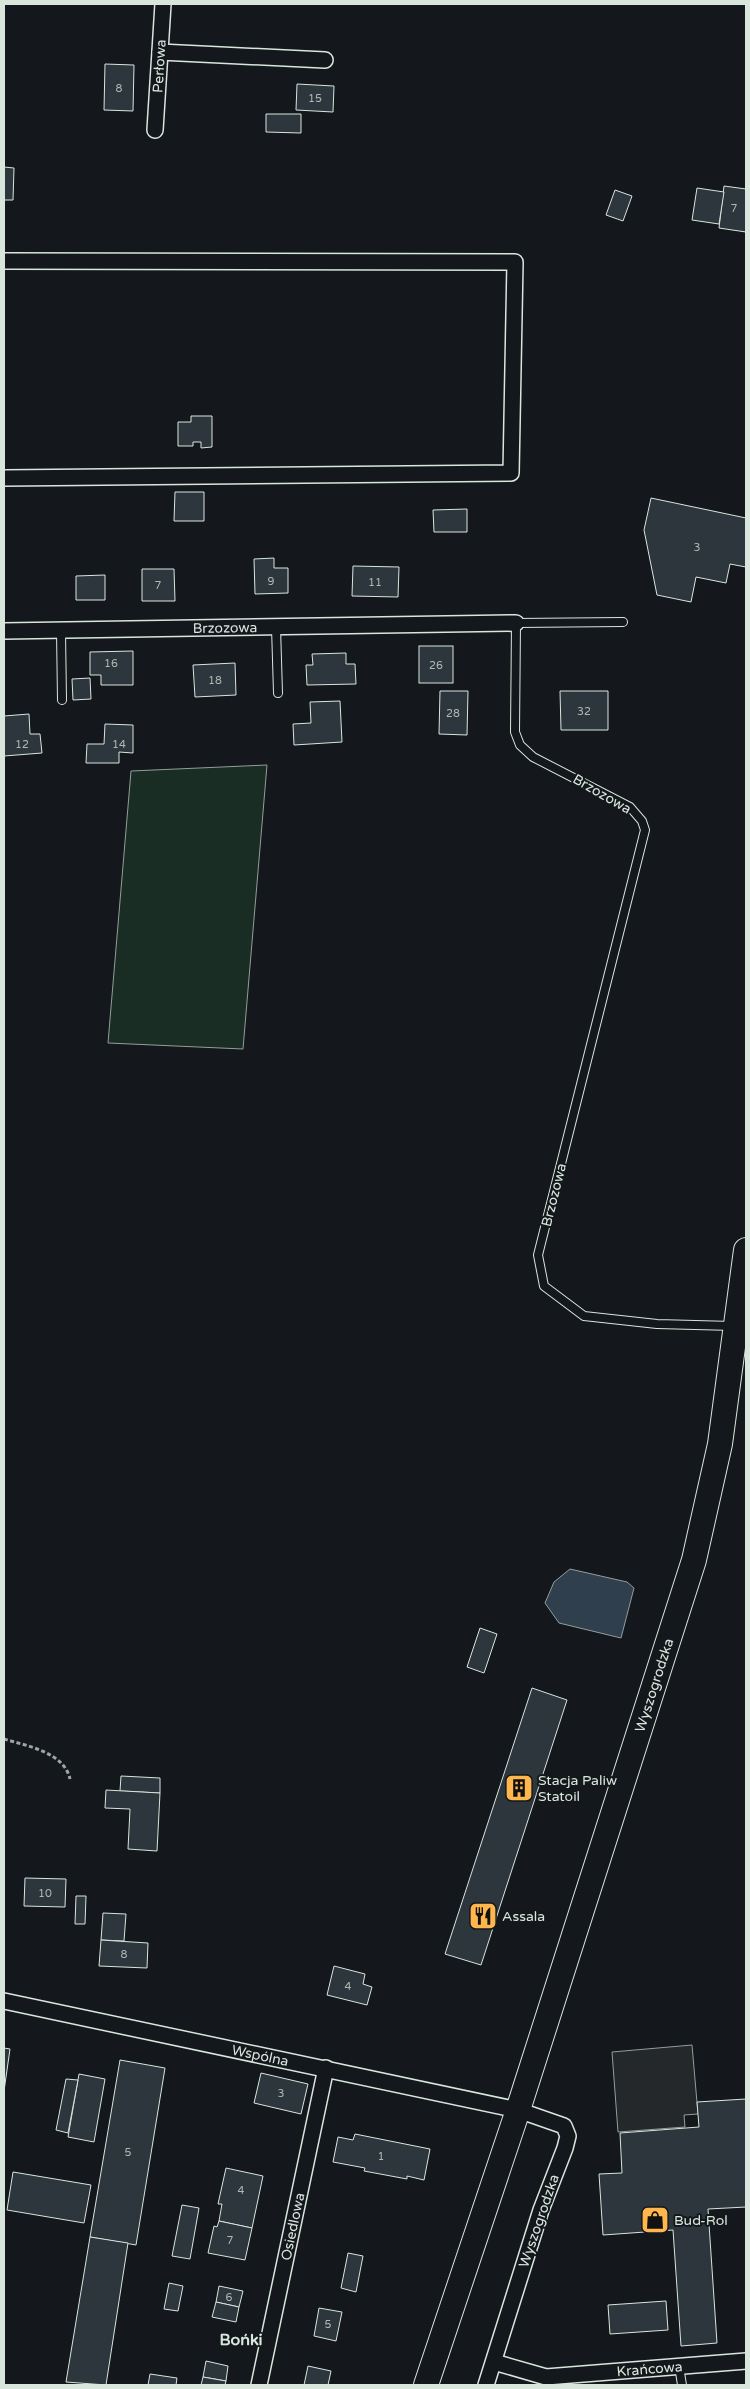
<svg xmlns="http://www.w3.org/2000/svg" width="750" height="2389" viewBox="0 0 750 2389" font-family="'Varela Round',sans-serif">
	<style>
		.green { fill: #1a2d24; stroke: #939e99 }
		.parking { fill: #24282b; stroke: #939e99 }
		.water { fill: #2f3f4d; stroke: #939e99 }
		.building { fill: #2c363c; stroke: #d8e6dc }
		.lines { fill: none; stroke-linecap: round; stroke-linejoin: round }
		.lane-casing { stroke: #d8e6dc; stroke-width: 10 }
		.street-casing { stroke: #d8e6dc; stroke-width: 18 }
		.primary-casing { stroke: #d8e6dc; stroke-width: 26 }
		.path { stroke: #9da8a2; stroke-width: 3; stroke-dasharray: 4 2.5; stroke-linecap: butt }
		.lane { stroke: #14181c; stroke-width: 8 }
		.street { stroke: #14181c; stroke-width: 15 }
		.primary { stroke: #14181c; stroke-width: 24 }
		.labels { text-anchor: middle; dominant-baseline: central; stroke-width: 4; stroke-linejoin: round; paint-order: stroke }
		.number-label { font-size: 11px; fill: #adbab4 }
		.street-label { font-size: 14px; fill: #d8e6dc; stroke: #14181c }
		.poi-label { font-size: 14px; fill: #d8e6dc; stroke: #14181c; text-anchor: start }
		.quarter-label { font-size: 16px; font-weight: bold; fill: #d8e6dc; stroke: #14181c }
	</style>
	<rect width="100%" height="100%" fill="#14181c"/>
	<polygon class="green" points="267,765 243,1049 108,1043 131,771"/>
	<polygon class="parking" points="692,2045 698,2114 684,2115 685,2127 618,2132 612,2052"/>
	<polygon class="water" points="570,1569 627,1582 634,1588 621,1638 559,1623 545,1603 554,1582"/>
	<g class="building">
		<polygon points="105,64 134,65 133,111 104,110"/>
		<polygon points="297,84 334,86 333,112 296,110"/>
		<polygon points="266,114 301,114 301,133 266,132"/>
		<polygon points="4,167 14,168 13,200 4,200"/>
		<polygon points="724,186 746,189 746,232 719,228"/>
		<polygon points="697,188 724,192 719,224 692,220"/>
		<polygon points="615,190 632,196 623,221 606,215"/>
		<polygon points="191,416 212,416 212,447 201,448 201,442 193,442 193,446 178,446 178,422 191,422"/>
		<polygon points="175,492 204,492 204,521 174,521"/>
		<polygon points="651,498 746,518 746,567 730,564 726,583 696,577 691,602 657,595 644,530"/>
		<polygon points="467,509 467,532 434,532 433,510"/>
		<polygon points="274,558 274,568 288,568 288,593 255,594 254,559"/>
		<polygon points="353,566 399,567 398,597 352,596"/>
		<polygon points="142,569 174,569 175,601 142,601"/>
		<polygon points="105,575 105,600 76,600 76,576"/>
		<rect x="419" y="646" width="34" height="37"/>
		<polygon points="133,651 133,685 101,685 101,675 90,675 90,652"/>
		<polygon points="346,653 346,664 355,664 356,684 307,685 306,665 313,665 312,654"/>
		<polygon points="235,663 236,695 195,697 193,665"/>
		<polygon points="90,678 91,699 73,700 72,679"/>
		<polygon points="440,691 468,691 467,735 439,734"/>
		<polygon points="560,691 608,691 608,730 561,730"/>
		<polygon points="340,701 342,742 294,745 293,724 311,723 310,702"/>
		<polygon points="29,714 30,734 40,734 42,753 4,756 4,716"/>
		<polygon points="105,724 133,725 133,753 119,752 119,763 86,763 87,744 104,744"/>
		<polygon points="480,1628 497,1634 484,1673 467,1667"/>
		<polygon points="532,1688 567,1700 481,1965 445,1954"/>
		<polygon points="121,1776 160,1778 160,1793 120,1791"/>
		<polygon points="106,1790 160,1793 157,1851 128,1849 130,1809 105,1808"/>
		<polygon points="25,1878 66,1879 65,1907 24,1906"/>
		<polygon points="76,1896 86,1896 85,1924 75,1924"/>
		<polygon points="103,1913 126,1914 124,1941 101,1940"/>
		<polygon points="101,1940 148,1943 147,1968 99,1966"/>
		<polygon points="334,1966 365,1974 363,1984 372,1987 367,2005 327,1995"/>
		<polygon points="4,2048 10,2049 4,2091"/>
		<polygon points="120,2060 165,2068 136,2245 90,2237"/>
		<polygon points="261,2073 308,2084 301,2114 254,2103"/>
		<polygon points="79,2074 105,2079 94,2142 68,2137"/>
		<polygon points="66,2079 78,2080 68,2133 56,2130"/>
		<polygon points="746,2099 746,2207 708,2209 717,2343 681,2346 673,2230 603,2235 599,2174 622,2173 620,2133 699,2127 697,2102"/>
		<polygon points="355,2134 430,2149 424,2180 407,2176 407,2179 364,2171 365,2168 333,2162 338,2137 353,2140"/>
		<polygon points="226,2168 263,2176 252,2228 219,2221 222,2204 218,2204"/>
		<polygon points="13,2172 91,2185 84,2223 7,2210"/>
		<polygon points="182,2205 199,2208 190,2259 172,2256"/>
		<polygon points="219,2221 252,2228 245,2260 208,2253 214,2226 217,2227"/>
		<polygon points="90,2237 128,2243 106,2385 66,2382"/>
		<polygon points="348,2253 363,2256 356,2292 341,2288"/>
		<polygon points="169,2283 183,2286 178,2311 164,2309"/>
		<polygon points="219,2286 243,2291 239,2307 216,2302"/>
		<polygon points="666,2301 668,2330 610,2334 608,2305"/>
		<polygon points="216,2302 239,2307 236,2322 212,2317"/>
		<polygon points="319,2308 342,2312 336,2341 314,2336"/>
		<polygon points="206,2361 228,2366 226,2381 203,2377"/>
		<polygon points="308,2366 331,2371 328,2385 304,2385"/>
		<polygon points="150,2374 177,2378 176,2385 148,2385"/>
		<polygon points="203,2377 226,2381 225,2385 201,2385"/>
	</g>
	<g class="lines">
		<defs>
			<g id="lane">
				<polyline points="623,622 516,623 515,732 520,745 533,757 630,807 642,821 645,830 538,1255 544,1286 584,1316 657,1324 733,1326"/>
				<polyline points="276,627 278,693"/>
				<polyline points="61,631 62,700"/>
				<polyline points="679,2366 682,2385"/>
			</g>
			<g id="street">
				<polyline points="160,52 325,60"/>
				<path id="s1" d="M155,130L163,4"/>
				<polyline points="4,261 515,262 511,473 4,478"/>
				<path id="s2" d="M4,631L516,623"/>
				<path id="s3" d="M4,2001L518,2110L564,2126L568,2136L565,2148L541,2210L486,2385"/>
				<path id="s4" d="M494,2362L546,2377L746,2361"/>
				<path id="s5" d="M259,2385L326,2068"/>
			</g>
			<g id="primary">
				<path id="s6" d="M426,2385L518,2110L694,1560L720,1444L746,1250"/>
			</g>
		</defs>
		<use href="#lane" class="lane-casing"/>
		<use href="#street" class="street-casing"/>
		<use href="#primary" class="primary-casing"/>
		<path class="path" d="M4,1739C27,1746 64,1752 70,1779"/>
		<use href="#lane" class="lane"/>
		<use href="#street" class="street"/>
		<use href="#primary" class="primary"/>
	</g>
	<defs>
		<symbol id="building-square" viewBox="-11 -11 22 22"><rect x="-9" y="-9" width="18" height="18" rx="4" fill="#ffb74d" stroke="#14181c"/><path d="M-4-6H4V6H1V3H-1V6H-4ZM-2.5-4.3h1.7v1.8h-1.7ZM.8-4.3h1.7v1.8H.8ZM-2.5-1h1.7V.8h-1.7ZM.8-1h1.7V.8H.8Z" fill="#111"/></symbol>
		<symbol id="restaurant-square" viewBox="-11 -11 22 22"><rect x="-9" y="-9" width="18" height="18" rx="4" fill="#ffb74d" stroke="#14181c"/><path d="M-5-6h1v4h1v-4h1v4h1v-4h1v5L-1.5 .5V6h-2V.5L-5-1ZM5-6V6H3V1.5H1.5Q1.5-4 5-6Z" fill="#111"/></symbol>
		<symbol id="shop-square" viewBox="-11 -11 22 22"><rect x="-9" y="-9" width="18" height="18" rx="4" fill="#ffb74d" stroke="#14181c"/><path d="M-5-2.5h2.3a2.7 3.5 0 0 1 5.4 0H5L5.5 6h-11ZM-1.5-2.5h3a1.5 2.3 0 0 0-3 0Z" fill="#111"/></symbol>
	</defs>
	<g fill-rule="evenodd">
		<use href="#building-square" x="503" y="1772" width="32" height="32"/>
		<use href="#restaurant-square" x="467" y="1900" width="32" height="32"/>
		<use href="#shop-square" x="639" y="2204" width="32" height="32"/>
	</g>
	<g class="labels">
		<g class="number-label">
			<text x="119" y="88">8</text>
			<text x="315" y="98">15</text>
			<text x="734" y="208">7</text>
			<text x="697" y="547">3</text>
			<text x="271" y="581">9</text>
			<text x="375" y="582">11</text>
			<text x="158" y="585">7</text>
			<text x="111" y="663">16</text>
			<text x="436" y="665">26</text>
			<text x="215" y="680">18</text>
			<text x="584" y="711">32</text>
			<text x="453" y="713">28</text>
			<text x="22" y="744">12</text>
			<text x="119" y="744">14</text>
			<text x="45" y="1893">10</text>
			<text x="124" y="1954">8</text>
			<text x="348" y="1986">4</text>
			<text x="281" y="2093">3</text>
			<text x="128" y="2152">5</text>
			<text x="381" y="2156">1</text>
			<text x="241" y="2190">4</text>
			<text x="230" y="2240">7</text>
			<text x="229" y="2297">6</text>
			<text x="328" y="2324">5</text>
		</g>
		<g class="street-label">
			<text stroke="none"><textPath href="#s1" startOffset="64">Perłowa</textPath></text>
			<text stroke="none"><textPath href="#s2" startOffset="221">Brzozowa</textPath></text>
			<text transform="translate(602 794) rotate(30)">Brzozowa</text>
			<text transform="translate(554 1195) rotate(-76)">Brzozowa</text>
			<text stroke="none"><textPath href="#s6" startOffset="736">Wyszogrodzka</textPath></text>
			<text stroke="none"><textPath href="#s3" startOffset="262">Wspólna</textPath></text>
			<text transform="translate(539 2221) rotate(-71)">Wyszogrodzka</text>
			<text stroke="none"><textPath href="#s5" startOffset="162">Osiedlowa</textPath></text>
			<text stroke="none"><textPath href="#s4" startOffset="158">Krańcowa</textPath></text>
		</g>
		<g class="poi-label">
			<text x="538" y="1780">Stacja Paliw<tspan x="538" dy="16">Statoil</tspan></text>
			<text x="502" y="1916">Assala</text>
			<text x="674" y="2220">Bud-Rol</text>
		</g>
		<g class="quarter-label">
			<text x="241" y="2340">Bońki</text>
		</g>
	</g>
	<rect width="750" height="2389" fill="none" stroke="#d8e6dc" stroke-width="10"/>
</svg>
